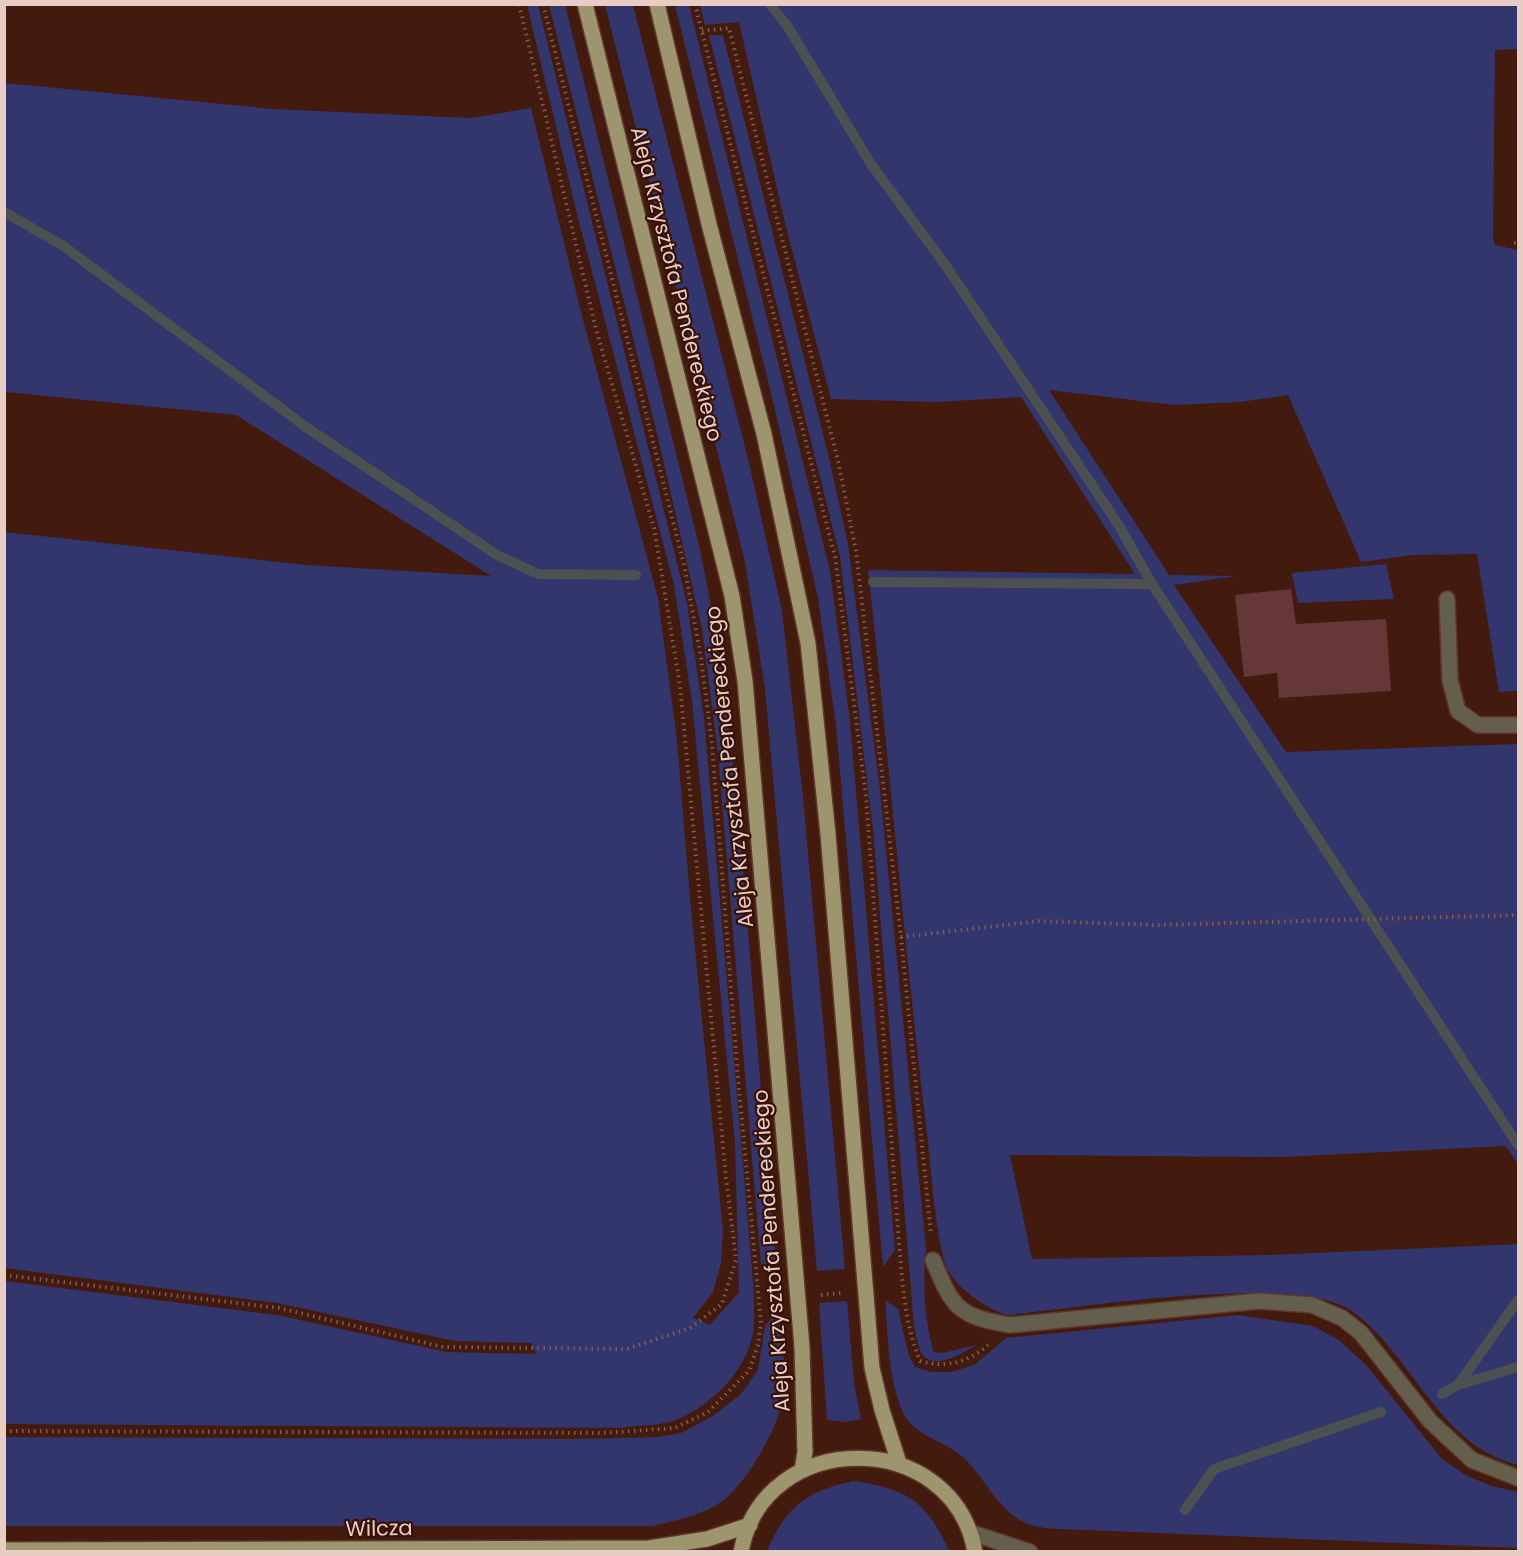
<svg xmlns="http://www.w3.org/2000/svg" width="1523" height="1556" viewBox="0 0 1523 1556" font-family="Poppins,sans-serif">
	<style>
		.green { fill: #33356d }
		.lines { fill: none; stroke-linecap: round; stroke-linejoin: round }
		.stream { stroke: #4c5051; stroke-width: 10 }
		.building { fill: #663739 }
		.minor-casing { stroke: #5e372b; stroke-width: 18 }
		.major-casing { stroke: #5e372b; stroke-width: 18 }
		.path { stroke: #815d52; stroke-width: 4; stroke-dasharray: 1.5 4.5; stroke-linecap: butt }
		.minor { stroke: #635f4c; stroke-width: 15 }
		.major { stroke: #9d956d; stroke-width: 15 }
		.labels { text-anchor: middle; dominant-baseline: central; stroke-width: 4.5; stroke-linejoin: round; paint-order: stroke }
		.street-label { font-size: 21px; fill: #e9cdc4; stroke: #381105 }
	</style>
	<rect width="100%" height="100%" fill="#431b0e"/>
	<g class="green">
		<path d="M527,5H538L687,603L704,718L752,1268C753,1286 755,1306 754,1324C752,1366 713,1405 676,1420C660,1426 638,1425 621,1428L5,1424V1281L277,1315L447,1352L536,1354L531,1343L455,1341L277,1303L5,1268V532L306,565L491,576L236,415L5,392V83L273,109L470,118L531,108L582,316L658,598L677,740L690,898L723,1231L721,1263L713,1292L693,1318L710,1325L739,1292L735,1143L692,701L674,585L577,214Z"/>
		<path d="M549,5H565L700,550C729,687 740,828 751,968C759,1069 768,1170 777,1271H771L761,1264L718,754L702,629L655,425Z"/>
		<polygon points="605,5 633,5 749,463 782,611 803,797 845,1269 817,1271 765,689 745,562"/>
		<polygon points="675,5 689,5 830,571 850,721 895,1250 883,1267 836,725 818,598 772,397"/>
		<path d="M700,5H1518V49L1495,50L1493,237L1495,245L1518,250V691L1499,692L1477,554L1414,555L1361,562L1288,395L1240,402L1175,405L1049,390L1169,575L1236,576L1174,585L1286,752L1518,744V1164L1506,1146L1283,1157L1010,1155L1032,1259L1270,1255L1518,1244V1465C1438,1445 1414,1356 1352,1311C1297,1272 1078,1308 1006,1315C985,1307 962,1292 949,1272C936,1250 931,1163 927,1134C904,946 889,758 868,570L1135,574L1021,397L936,402L831,399L784,219L739,22L705,25Z"/>
		<path d="M709,35H723L829,458L848,544L880,790L926,1249C922,1275 925,1327 934,1352L943,1353L976,1345C963,1353 935,1371 922,1354C918,1347 916,1334 914,1326L873,830L840,557Z"/>
		<polygon points="1386,564 1394,599 1298,603 1292,573"/>
		<path d="M885,1300L898,1309L909,1356L915,1367L931,1372H951L974,1365L1006,1338L1238,1315L1313,1326L1339,1340L1366,1365L1442,1459L1467,1476L1492,1486L1518,1492V1548L1085,1530C1064,1529 1037,1531 1018,1519C995,1504 983,1476 964,1458C943,1439 912,1437 901,1408C888,1375 888,1335 885,1300Z"/>
		<polygon points="847,1301 854,1383 861,1419 846,1422 827,1420 819,1303"/>
		<path d="M779,1308C781,1334 785,1361 785,1386C784,1419 750,1478 725,1499C705,1515 677,1520 653,1526H5V1437L572,1439L657,1437L681,1433L713,1416L741,1394L758,1370L765,1326Z"/>
		<path d="M854,1481C908,1489 927,1502 949,1551H767C786,1506 807,1491 854,1481Z"/>
	</g>
	<g class="lines">
		<g class="stream">
			<polyline points="770,4 788,27 871,164 946,266 1118,524 1152,584 1518,1145"/>
			<polyline points="4,212 62,245 306,427 497,555 538,574 636,575"/>
			<polyline points="873,582 1152,584"/>
			<polyline points="1458,1385 1518,1300"/>
			<polyline points="1442,1394 1458,1385 1518,1367"/>
			<polyline points="1185,1510 1214,1469 1381,1412"/>
		</g>
	</g>
	<polygon class="building" points="1291,589 1296,624 1386,619 1391,691 1279,698 1277,673 1244,677 1235,595"/>
	<g class="lines">
		<defs>
			<g id="minor">
				<polyline points="1447,599 1450,680 1458,711 1478,725 1518,725"/>
				<path d="M933,1260C953,1308 957,1316 1010,1325L1259,1301L1312,1305L1342,1318L1361,1333L1430,1421L1472,1460L1518,1478"/>
				<polyline points="972,1533 1030,1552"/>
			</g>
			<g id="major">
				<polyline points="585,4 732,596 745,681 802,1347 805,1452 802,1470"/>
				<polyline points="657,4 709,224 764,434 808,643 828,834 872,1368 882,1410 899,1463"/>
				<polyline points="4,1550 649,1548 707,1539 750,1525"/>
				<path d="M741,1552C763,1427 953,1427 975,1552"/>
			</g>
		</defs>
		<use href="#minor" class="minor-casing"/>
		<use href="#major" class="major-casing"/>
		<g class="path">
			<path d="M695,4L835,557L866,797L898,1230C902,1274 903,1320 920,1361C945,1368 968,1363 988,1345"/>
			<polyline points="702,31 729,28 839,465 856,551 901,937 931,1235"/>
			<polyline points="1514,243 1518,243"/>
			<polyline points="901,937 1040,921 1157,925 1518,915"/>
			<polyline points="4,1275 279,1308 443,1347 627,1349 690,1328 722,1304 736,1259 726,1178 680,685 654,528 596,329 519,4"/>
			<polyline points="821,1295 841,1293"/>
			<polyline points="4,1431 602,1433 675,1428 708,1412 749,1371 758,1345 761,1323 738,1079 712,744 701,658 684,565 543,4"/>
		</g>
		<use href="#minor" class="minor"/>
		<use href="#major" class="major"/>
	</g>
	<g class="labels">
		<g class="street-label">
			<text transform="translate(677 284) rotate(76)">Aleja Krzysztofa Pendereckiego</text>
			<text transform="translate(729 767) rotate(-96)">Aleja Krzysztofa Pendereckiego</text>
			<text transform="translate(771 1251) rotate(-94)">Aleja Krzysztofa Pendereckiego</text>
			<text transform="translate(379 1528) rotate(-1)">Wilcza</text>
		</g>
	</g>
	<rect width="1523" height="1556" fill="none" stroke="#e9cdc4" stroke-width="12"/>
</svg>
